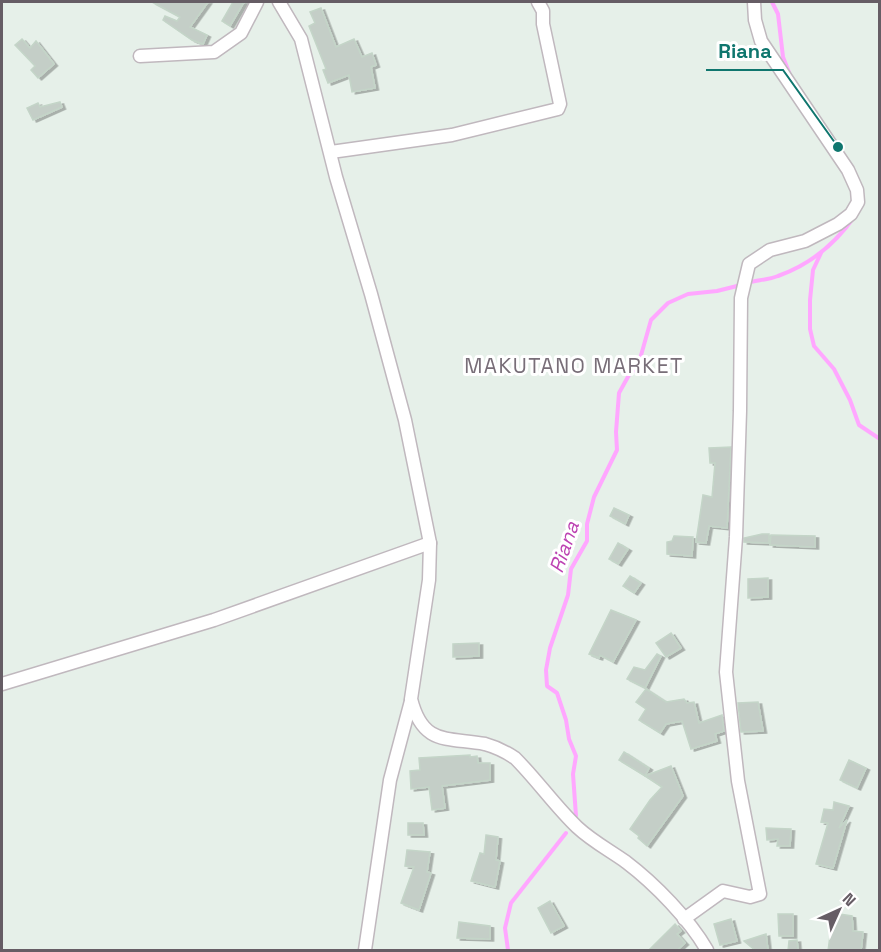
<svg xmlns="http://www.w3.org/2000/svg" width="881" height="952" viewBox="0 0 881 952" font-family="'Space Grotesk',sans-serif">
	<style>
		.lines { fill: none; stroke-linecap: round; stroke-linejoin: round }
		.stream { stroke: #ffa7ff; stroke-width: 4 }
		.building { fill: #c4cec7; stroke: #c4d5c8; stroke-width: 1.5; filter: url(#shadow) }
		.minor-casing { stroke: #c0b8be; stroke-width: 15 }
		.minor { stroke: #fff; stroke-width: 12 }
		.labels { text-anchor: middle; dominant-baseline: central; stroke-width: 6; stroke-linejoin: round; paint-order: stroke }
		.water-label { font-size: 20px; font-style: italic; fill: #bd43b3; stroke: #fff }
		.quarter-label { font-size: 21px; letter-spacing: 1.5px; fill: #786e78; stroke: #fff }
		.leader { fill: none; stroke: #0f766e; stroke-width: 2 }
		.callout-dot { fill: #0f766e; stroke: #fff; stroke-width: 2 }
		.callout-label { font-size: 20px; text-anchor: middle; font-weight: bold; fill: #0f766e; stroke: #fff; stroke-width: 6; stroke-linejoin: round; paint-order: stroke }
	</style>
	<defs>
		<filter id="shadow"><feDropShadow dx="3.5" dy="2" stdDeviation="0" flood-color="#0004"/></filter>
	</defs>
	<rect width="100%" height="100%" fill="#e6f0e9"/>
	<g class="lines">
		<g class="stream">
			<polyline points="772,2 778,14 783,57 790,75"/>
			<polyline points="821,253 813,270 810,300 810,329 814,346 834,369 850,400 859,425 880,439"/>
			<path d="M746,283C757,280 768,280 778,276C809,265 835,244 854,217"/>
			<polyline points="576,816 573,774 576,756 569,739 566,720 557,693 547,686 546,670 550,648 568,595 571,569 587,541 587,524 594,497 617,450 616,432 619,393 629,375 638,366 651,320 668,303 688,294 717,291 741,285"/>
			<polyline points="508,950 505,928 511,903 566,833"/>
		</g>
	</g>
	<g class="building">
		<polygon points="152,2 208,2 190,27 207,35 203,44 192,40 163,20 165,16 177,21 180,17"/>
		<polygon points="233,2 244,2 230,26 222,21"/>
		<polygon points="321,8 336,47 354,39 362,57 372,53 376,65 371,67 375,88 352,92 349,75 328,83 323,70 326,69 309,26 315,23 310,12"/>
		<polygon points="22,39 30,48 36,41 54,64 38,78 31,70 35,66 15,45"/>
		<polygon points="60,102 62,107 33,120 27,108 38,103 40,107"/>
		<polygon points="731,447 727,528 709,526 706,543 696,542 703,495 712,497 715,463 710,463 709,448"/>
		<polygon points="614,508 629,515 625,524 610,516"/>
		<polygon points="762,534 769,534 769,543 744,542 744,538"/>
		<polygon points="771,535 815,536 815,547 770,545"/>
		<polygon points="674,536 693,537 692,556 667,554 667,542 672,541"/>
		<polygon points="618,543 628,549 618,564 609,559"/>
		<polygon points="630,576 641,583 634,593 623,586"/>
		<polygon points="768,578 768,597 748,598 748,579"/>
		<polygon points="611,610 636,620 613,662 600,655 599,658 589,654"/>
		<polygon points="671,633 681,648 666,657 656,643"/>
		<polygon points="479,643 479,656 453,657 453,644"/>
		<polygon points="657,654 661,656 645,688 627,679 634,667 645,670"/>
		<polygon points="646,689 666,702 684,699 687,703 694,702 699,723 722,715 724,731 715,734 717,741 691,749 682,721 666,724 660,733 639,720 646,709 636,702"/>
		<polygon points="758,702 763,731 741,732 738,703"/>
		<polygon points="624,752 649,768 645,776 619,760"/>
		<polygon points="470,755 470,757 477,756 478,763 490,763 490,780 442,786 445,808 432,810 429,787 411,789 410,771 420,770 419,758"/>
		<polygon points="849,760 866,768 857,788 840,780"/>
		<polygon points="671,766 683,796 647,846 638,838 639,836 630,829 650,800 662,787 645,776"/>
		<polygon points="834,802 849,806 839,828 847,820 833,868 816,864 828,823 821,822 824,809 833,810"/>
		<polygon points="408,823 423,823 424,835 408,835"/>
		<polygon points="766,828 791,829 790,846 777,846 778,839 767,840"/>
		<polygon points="486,835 498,837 496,860 500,861 495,887 471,881 480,853 484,854"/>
		<polygon points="407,850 430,852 427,872 431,873 419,910 401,903 414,867 405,866"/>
		<polygon points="550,901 564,926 551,933 538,908"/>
		<polygon points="833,913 852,916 853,931 863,932 861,951 828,951"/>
		<polygon points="778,914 793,914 793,936 779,936"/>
		<polygon points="731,919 737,941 720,945 714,924"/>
		<polygon points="459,922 490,926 490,939 457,938"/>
		<polygon points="675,924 681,931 677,934 685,943 676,951 648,951"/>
		<polygon points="766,934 768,951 756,951 744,941"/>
		<polygon points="797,940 798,951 788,951 789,941"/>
	</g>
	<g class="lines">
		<defs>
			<g id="minor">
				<path d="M279,2L301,39L336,177L371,294L405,420L430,543L429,580L411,699C423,746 447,737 485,744C496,747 506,752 515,758C537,780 555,806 577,827C592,841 609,850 626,862C655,884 689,919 707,950"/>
				<polyline points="140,56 214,52 241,33 257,2"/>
				<polyline points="331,152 452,135 558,109 560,104 543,24 543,11 538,2"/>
				<polyline points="2,684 214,620 430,543"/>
				<polyline points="684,919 723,891 750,897 760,894 738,781 726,672 736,537 740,411 741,298 749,264 770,250 805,241 838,224 851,214 858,202 857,190 848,170 761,41 755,20 754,2"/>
				<polyline points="365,950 390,780 411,701"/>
			</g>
		</defs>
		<use href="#minor" class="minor-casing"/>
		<use href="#minor" class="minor"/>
	</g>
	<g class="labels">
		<g class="water-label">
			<text transform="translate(564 547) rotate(-71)">Riana</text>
		</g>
		<g class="quarter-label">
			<text x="574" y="365">MAKUTANO MARKET</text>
		</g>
	</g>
	<path class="leader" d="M838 147L783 70H706"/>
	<circle class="callout-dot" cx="838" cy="147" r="6"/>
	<g class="callout-label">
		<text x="745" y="58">Riana</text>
	</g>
	<rect width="881" height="952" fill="none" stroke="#665d65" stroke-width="6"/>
	<g transform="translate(839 910) rotate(45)" stroke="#ffffff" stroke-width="4.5" paint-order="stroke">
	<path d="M0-4.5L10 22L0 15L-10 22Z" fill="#665d65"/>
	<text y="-9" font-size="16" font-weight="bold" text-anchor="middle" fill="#665d65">N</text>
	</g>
</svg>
